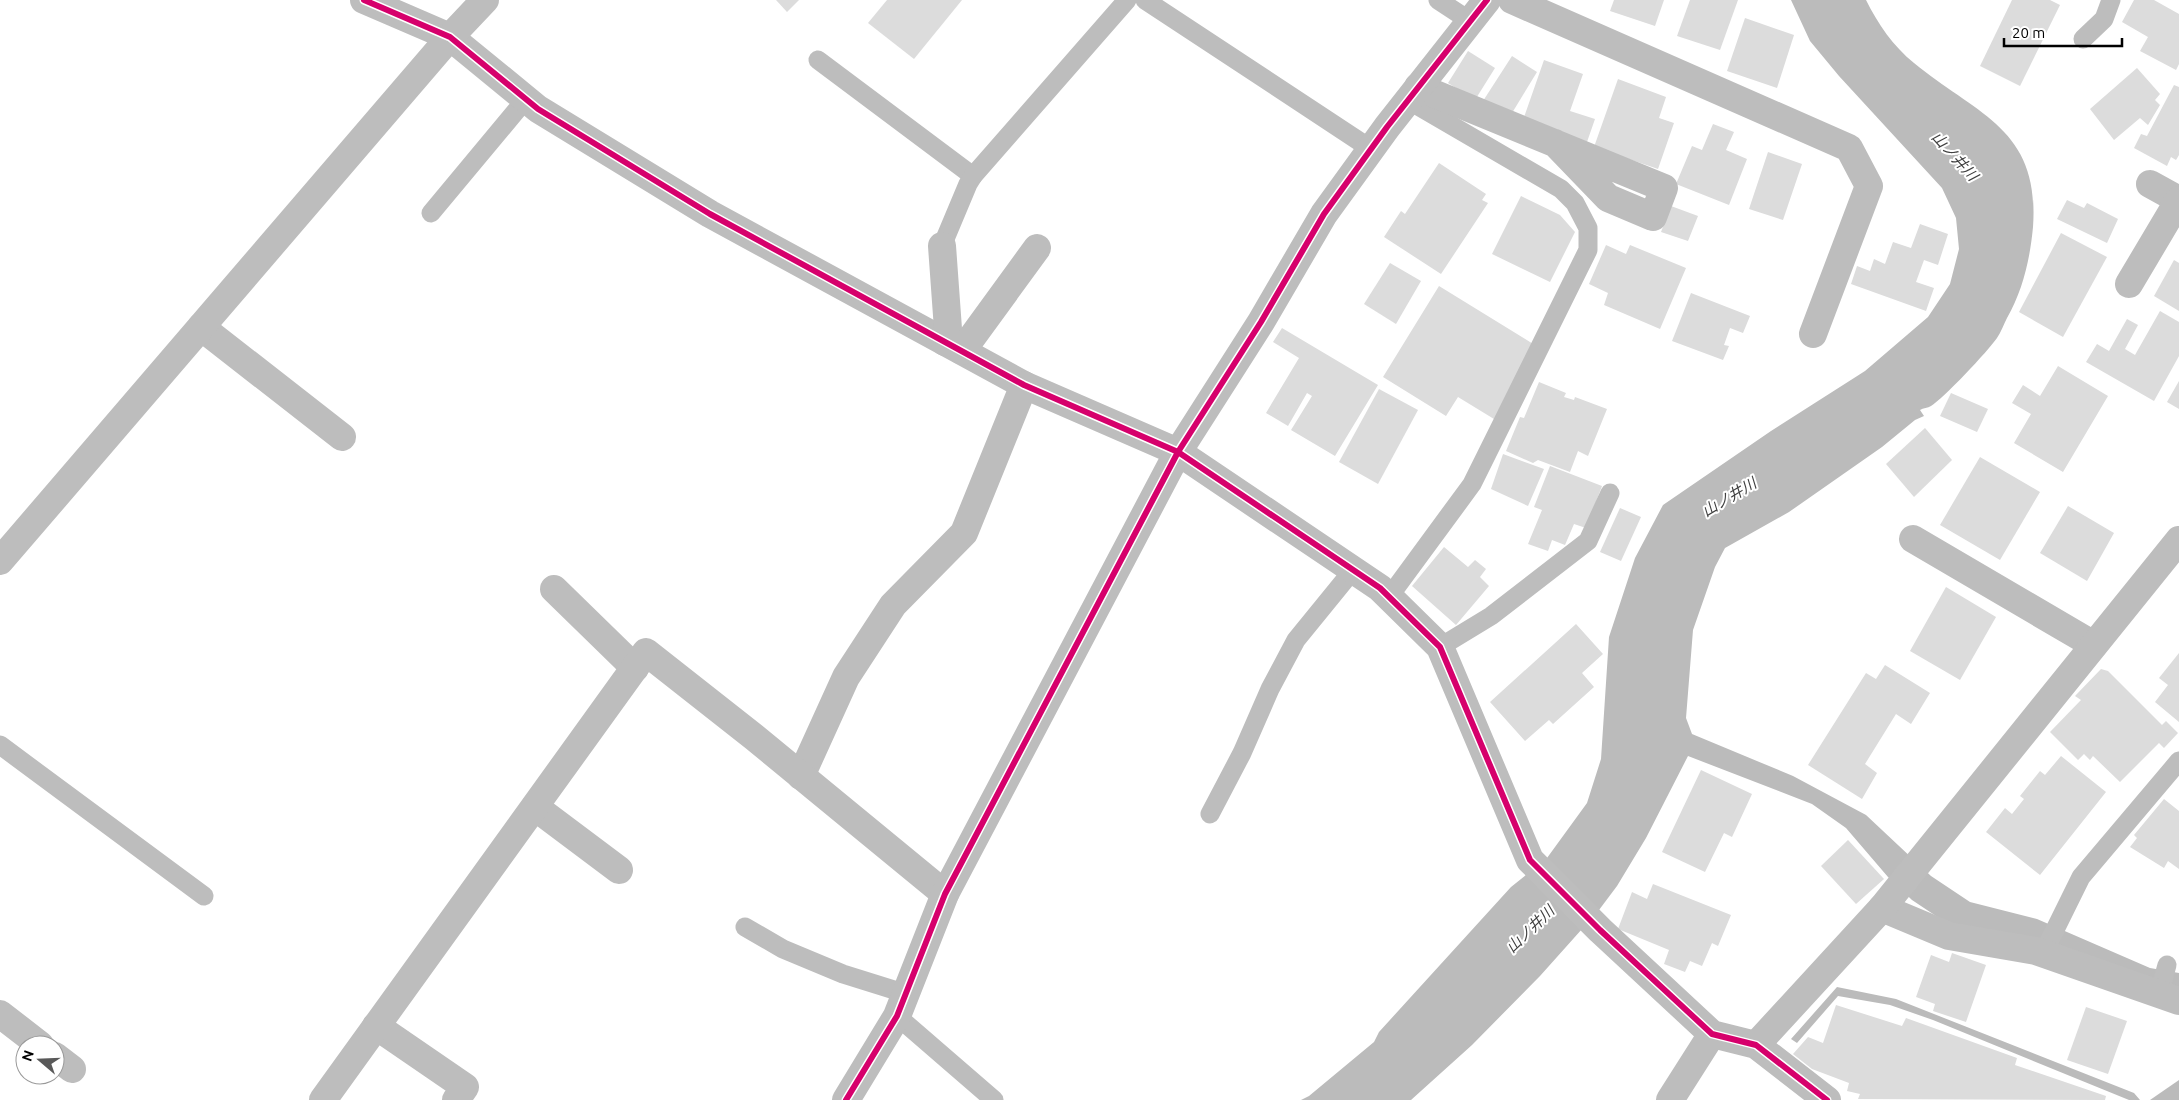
<svg xmlns="http://www.w3.org/2000/svg" width="2179" height="1100" viewBox="0 0 2179 1100" font-family="Ubuntu,'Noto Sans JP',sans-serif">
	<style>
		.water { fill: #bbb }
		.building { fill: #dcdcdc }
		.lines { fill: none; stroke-linecap: round; stroke-linejoin: round }
		.service { stroke: #bdbdbd; stroke-width: 19 }
		.minor { stroke: #bdbdbd; stroke-width: 28 }
		.cycleway-casing { stroke: #fff; stroke-width: 9 }
		.cycleway { stroke: #d6006c; stroke-width: 6 }
		.labels { text-anchor: middle; dominant-baseline: central; stroke-width: 4; stroke-linejoin: round; paint-order: stroke }
		.water-label { font-size: 15px; font-style: italic; fill: #3f3f3f; stroke: #fff }
	</style>
	<rect width="100%" height="100%" fill="#fff"/>
	<g class="water">
		<path d="M1791,0H1866C1878,24 1893,46 1914,63C1977,115 2040,128 2033,227C2030,259 2023,290 2007,318C2004,324 2001,332 1997,338C1988,351 1943,399 1931,406C1928,408 1923,408 1920,410L1924,416L1915,420L1882,447L1789,512L1725,548L1715,567L1693,630L1686,718L1692,734L1793,776L1866,815L1931,876L1970,902L2037,919L2150,968L2179,973V994L1951,926L1912,900L1888,877L1846,828L1812,804L1688,756L1646,838L1617,886L1599,910L1540,976L1472,1045L1411,1100H1301L1309,1096L1374,1042L1379,1032L1511,887L1547,858L1587,803L1601,759L1609,637L1635,558L1663,505L1771,431L1865,371L1928,317L1950,284L1959,249L1956,218L1942,188L1839,76L1810,41Z"/>
		<polygon points="1837,987 1896,999 2134,1093 2140,1100 2129,1100 1933,1020 1890,1005 1838,996 1797,1043 1791,1039"/>
		<polygon points="2179,1080 2179,1100 2150,1100"/>
	</g>
	<g class="building">
		<polygon points="776,0 799,0 787,12"/>
		<polygon points="887,0 962,0 914,59 868,23"/>
		<polygon points="1614,0 1664,0 1655,26 1610,11"/>
		<polygon points="1690,0 1738,0 1720,50 1677,36"/>
		<polygon points="2012,0 2050,0 2060,5 2020,86 1980,66"/>
		<polygon points="2134,0 2154,0 2179,14 2179,64 2176,70 2140,51 2148,37 2122,22"/>
		<polygon points="1745,18 1794,35 1777,88 1727,71"/>
		<polygon points="1468,51 1495,68 1475,100 1448,83"/>
		<polygon points="1512,56 1537,72 1509,118 1483,101"/>
		<polygon points="1544,60 1583,74 1570,111 1595,119 1587,142 1523,120"/>
		<polygon points="2137,68 2160,94 2155,100 2160,105 2148,125 2140,118 2114,140 2090,109"/>
		<polygon points="1618,79 1666,97 1659,118 1674,123 1658,169 1594,147"/>
		<polygon points="2174,85 2179,87 2179,155 2176,160 2171,157 2167,166 2134,148 2141,134 2147,136"/>
		<polygon points="1713,124 1734,132 1726,150 1747,159 1729,205 1676,184 1692,146 1702,150"/>
		<polygon points="1768,152 1802,164 1783,220 1749,209"/>
		<polygon points="1439,163 1486,194 1482,200 1488,203 1441,274 1384,237 1401,211 1405,214"/>
		<polygon points="1521,196 1560,215 1575,232 1550,282 1492,254"/>
		<polygon points="2067,200 2084,208 2087,203 2118,219 2107,243 2057,219"/>
		<polygon points="1671,206 1698,216 1688,241 1661,232"/>
		<polygon points="1920,224 1948,234 1938,265 1924,260 1916,282 1934,288 1926,311 1851,284 1857,266 1870,271 1874,259 1885,264 1893,242 1911,248"/>
		<polygon points="2061,233 2107,257 2063,337 2019,312"/>
		<polygon points="1606,245 1626,254 1630,245 1686,268 1660,329 1604,305 1608,293 1589,284"/>
		<polygon points="2174,260 2179,263 2179,311 2154,296"/>
		<polygon points="1390,263 1421,281 1396,324 1364,304"/>
		<polygon points="1439,286 1538,347 1494,419 1458,397 1446,416 1383,377"/>
		<polygon points="1691,293 1750,316 1743,333 1730,328 1724,345 1729,346 1723,360 1672,341"/>
		<polygon points="2160,311 2179,322 2179,356 2154,401 2086,362 2097,344 2109,351 2127,319 2138,325 2125,349 2135,355"/>
		<polygon points="1282,328 1378,385 1335,456 1291,430 1312,396 1307,393 1288,426 1266,413 1299,358 1273,342"/>
		<polygon points="2058,366 2108,396 2063,472 2014,443 2031,414 2012,403 2023,385 2040,396"/>
		<polygon points="2179,381 2179,409 2167,402"/>
		<polygon points="1539,382 1566,393 1564,397 1574,400 1575,397 1607,409 1588,456 1578,451 1570,472 1538,460 1533,463 1506,451 1520,417 1524,418"/>
		<polygon points="1379,389 1418,410 1378,484 1339,462"/>
		<polygon points="1951,393 1988,409 1977,432 1940,416"/>
		<polygon points="1925,428 1952,460 1914,497 1886,464"/>
		<polygon points="1503,454 1544,469 1528,506 1491,489"/>
		<polygon points="1980,457 2040,492 2000,560 1940,525"/>
		<polygon points="1550,466 1602,486 1586,528 1574,524 1565,545 1552,540 1548,551 1528,544 1542,510 1534,507"/>
		<polygon points="2068,506 2114,533 2087,581 2040,553"/>
		<polygon points="1620,508 1641,517 1621,561 1600,552"/>
		<polygon points="1444,547 1468,567 1475,560 1486,569 1480,577 1489,586 1456,625 1412,586"/>
		<polygon points="1946,587 1996,617 1960,680 1910,651"/>
		<polygon points="1576,624 1603,654 1582,673 1594,687 1553,724 1549,720 1525,741 1490,702"/>
		<polygon points="2179,653 2179,722 2155,702 2168,685 2159,678"/>
		<polygon points="1885,665 1930,693 1911,724 1896,714 1865,764 1877,773 1862,799 1808,765 1866,673 1876,679"/>
		<polygon points="2101,669 2108,671 2162,725 2166,721 2178,733 2164,748 2159,743 2120,782 2093,756 2090,760 2084,754 2078,760 2050,732 2081,700 2075,696"/>
		<polygon points="2061,756 2106,792 2040,875 1986,832 2005,808 2012,814 2024,799 2020,796 2040,771 2045,775"/>
		<polygon points="1701,770 1752,794 1732,837 1724,833 1705,872 1662,852"/>
		<polygon points="2164,799 2179,811 2179,869 2168,861 2164,868 2130,847 2137,838 2134,835"/>
		<polygon points="1848,840 1884,879 1856,904 1821,866"/>
		<polygon points="1653,884 1731,915 1718,946 1712,943 1702,966 1690,961 1685,972 1664,964 1669,950 1618,929 1632,892 1647,899"/>
		<polygon points="1952,953 1986,965 1966,1022 1933,1011 1935,1004 1916,997 1931,955 1949,962"/>
		<polygon points="1836,1005 1902,1026 1906,1018 2017,1058 2015,1065 2106,1096 2105,1100 1858,1099 1860,1094 1847,1091 1849,1083 1812,1069 1793,1054 1808,1037 1823,1043"/>
		<polygon points="2086,1007 2127,1021 2108,1074 2067,1060"/>
	</g>
	<g class="lines">
		<g class="service">
			<polyline points="1145,0 1371,149"/>
			<polyline points="1438,0 1470,21"/>
			<polyline points="2083,39 2104,19 2111,0"/>
			<polyline points="818,60 973,176"/>
			<polyline points="431,213 526,99"/>
			<polyline points="942,246 968,184 973,176 1127,0"/>
			<polyline points="1389,597 1472,484 1588,250 1588,228 1575,203 1561,189 1408,100"/>
			<polyline points="1440,647 1491,616 1588,541 1610,493"/>
			<polyline points="0,745 204,896"/>
			<polyline points="1210,814 1242,753 1270,689 1296,640 1353,570"/>
			<polyline points="745,927 783,949 843,974 907,994"/>
			<polyline points="2043,954 2081,877 2179,761"/>
			<polyline points="2159,994 2167,965"/>
			<polyline points="897,1016 994,1100"/>
		</g>
		<g class="minor">
			<polyline points="364,0 450,37 538,109 710,214 1024,385 1178,452 1380,588 1440,647 1530,860 1600,930 1712,1034 1756,1045 1827,1100"/>
			<polyline points="1512,0 1849,148 1869,186 1813,334"/>
			<polyline points="1418,87 1664,188 1653,217 1608,198 1555,143"/>
			<polyline points="2150,184 2179,200"/>
			<polyline points="942,246 948,329 945,342"/>
			<polyline points="2129,284 2179,200"/>
			<polyline points="201,327 342,437"/>
			<polyline points="962,351 1037,248"/>
			<polyline points="1913,539 2094,645"/>
			<polyline points="0,561 450,37 485,0"/>
			<polyline points="554,589 635,668"/>
			<polyline points="801,776 846,677 893,605 964,533 1024,385"/>
			<polyline points="535,807 619,870"/>
			<polyline points="1882,908 1949,936 2036,951 2179,1001"/>
			<polyline points="0,1014 40,1045"/>
			<polyline points="376,1026 465,1087 456,1100"/>
			<polyline points="1756,1045 1882,908 2179,540"/>
			<polyline points="55,1056 72,1069"/>
			<polyline points="323,1100 646,652 754,737 945,894"/>
			<polyline points="846,1100 897,1016 945,894 1178,452 1261,322 1324,214 1387,127 1487,0"/>
			<polyline points="1670,1100 1712,1034"/>
		</g>
		<defs>
			<g id="cycleway">
				<polyline points="364,0 450,37 538,109 710,214 1024,385 1178,452 1380,588 1440,647 1530,860 1600,930 1712,1034 1756,1045 1827,1100"/>
				<polyline points="846,1100 897,1016 945,894 1178,452 1261,322 1324,214 1387,127 1487,0"/>
			</g>
		</defs>
		<use href="#cycleway" class="cycleway-casing"/>
		<use href="#cycleway" class="cycleway"/>
	</g>
	<g class="labels">
		<g class="water-label">
			<text transform="translate(1955 156) rotate(48)">山ノ井川</text>
			<text transform="translate(1729 497) rotate(-31)">山ノ井川</text>
			<text transform="translate(1530 929) rotate(-44)">山ノ井川</text>
		</g>
	</g>
	<g transform="translate(40 1060) rotate(289)"><circle r="24" fill="#ffffff" stroke="#999999"/>
	<path d="M0-4L9 19L0 12L-9 19Z" fill="#595959"/>
	<text y="-8" font-size="14" font-weight="bold" text-anchor="middle" fill="#000000">N</text>
	</g>
	<path d="M2004 38v8h118v-8" fill="none" stroke="#000000" stroke-width="2.5"/>
	<text x="2012" y="38" font-size="15" fill="#000000" stroke="#ffffff" stroke-width="4" paint-order="stroke">20 m</text>
</svg>
